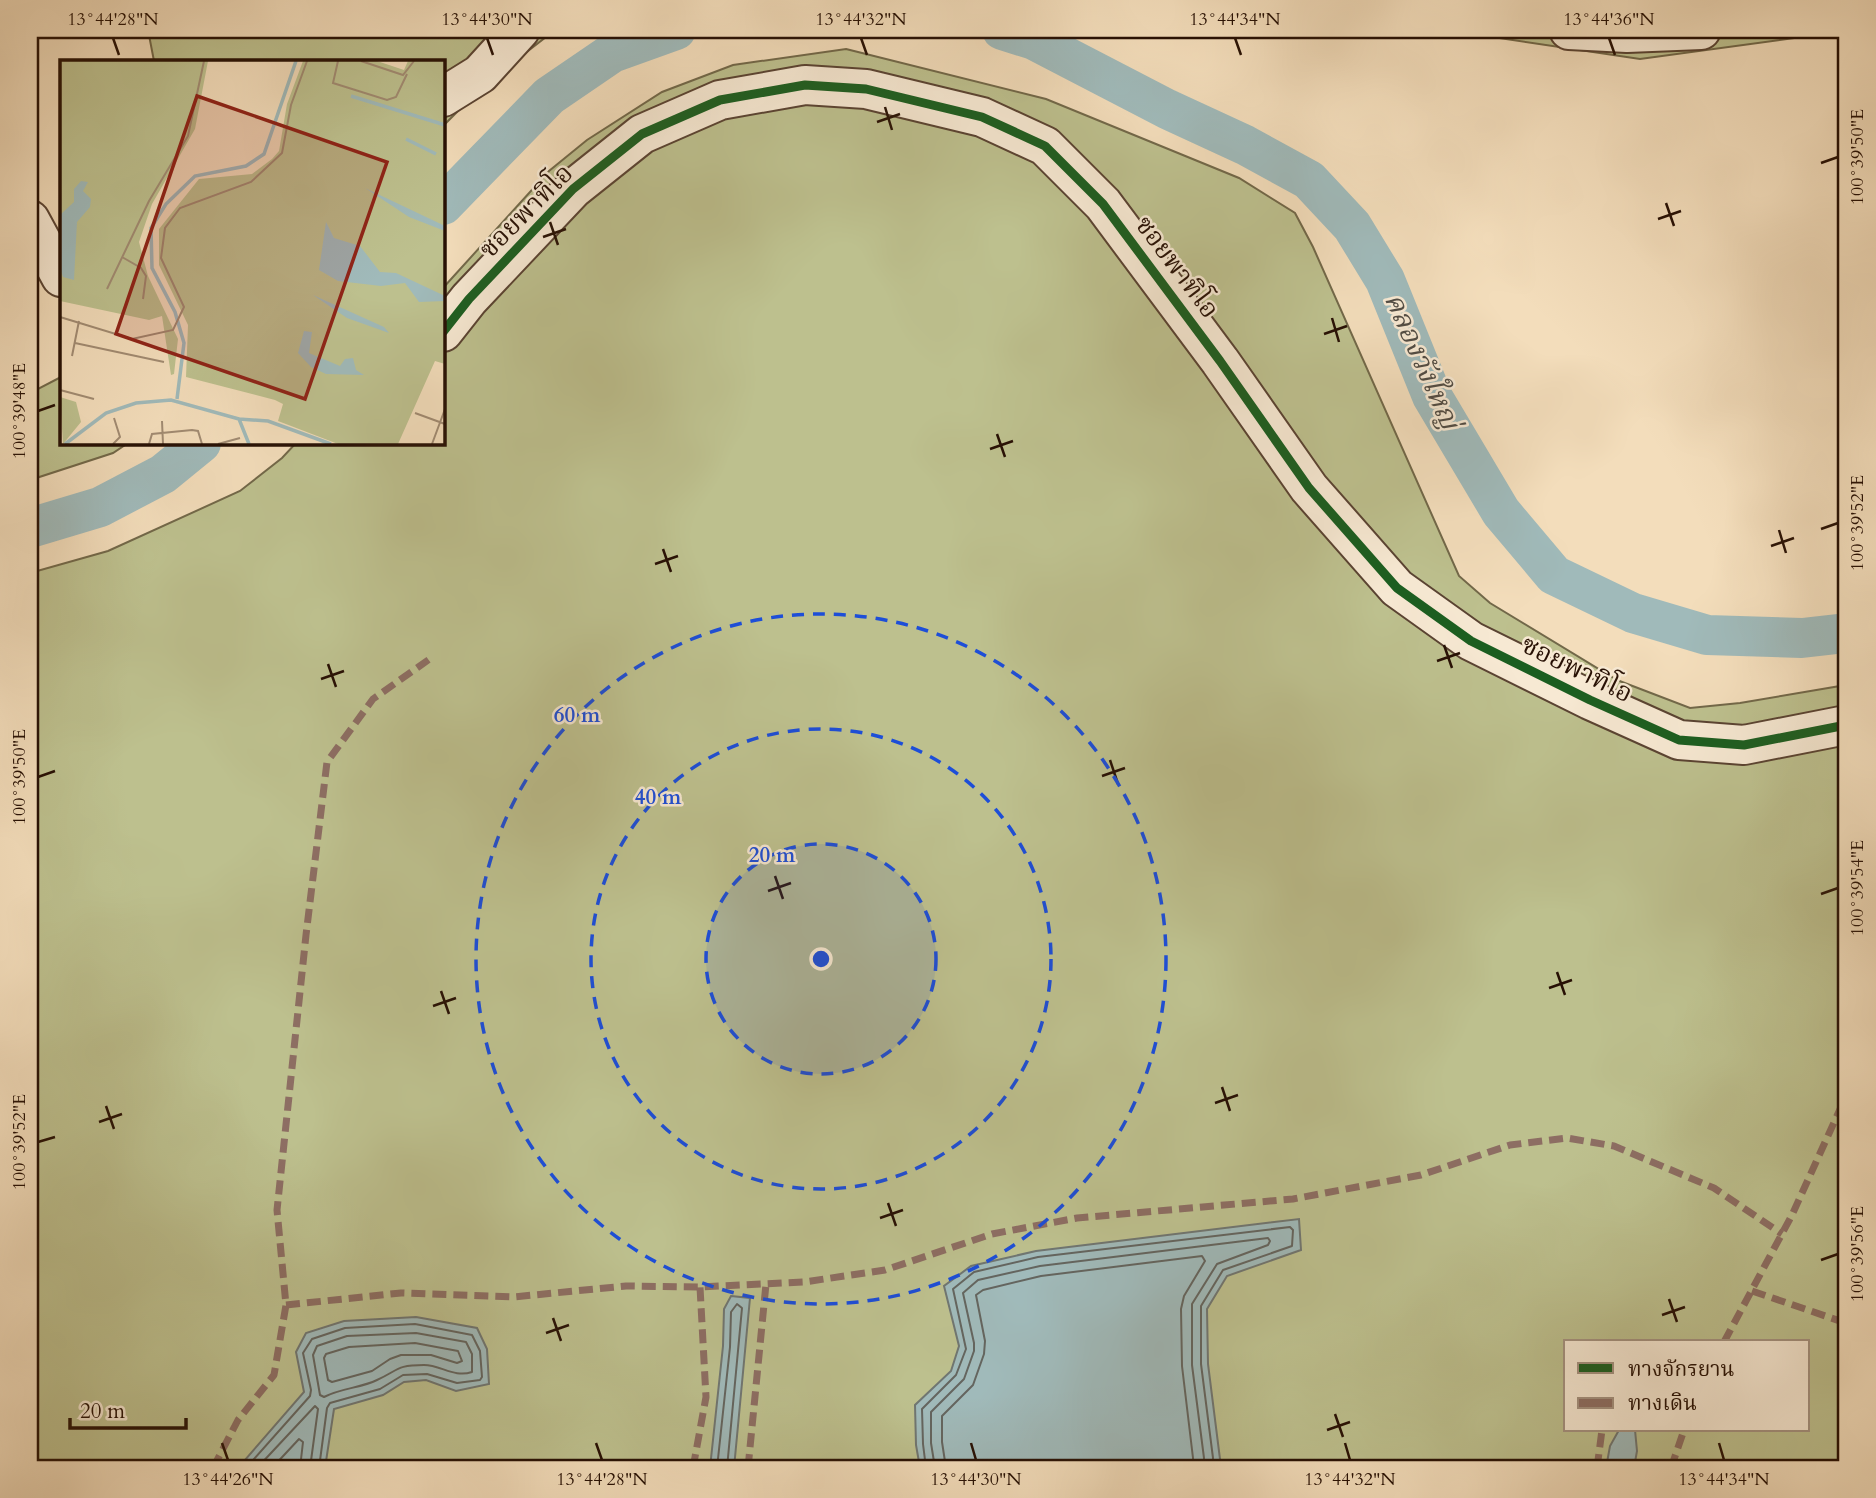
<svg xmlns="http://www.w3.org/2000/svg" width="1876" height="1498" viewBox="0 0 1876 1498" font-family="Cardo,'Noto Serif Thai',serif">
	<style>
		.green { fill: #bdc08e; stroke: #726849; stroke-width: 2; fill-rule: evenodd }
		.water { fill: #a0baba; stroke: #707671; stroke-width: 2 }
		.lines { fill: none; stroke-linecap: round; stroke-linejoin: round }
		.shore { stroke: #64655f; stroke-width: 2 }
		.canal { stroke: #a0baba; stroke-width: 40 }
		.minor-casing { stroke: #5a4332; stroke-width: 42 }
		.minor { stroke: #f7e9d3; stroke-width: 38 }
		.quiet { stroke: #8d6e63; stroke-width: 7; stroke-dasharray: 14 7; stroke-linecap: butt }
		.cycleway-casing { stroke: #f7e9d3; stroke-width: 13 }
		.cycleway { stroke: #1b5e20; stroke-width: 9 }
		.ticks { fill: none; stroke: #271004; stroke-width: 2.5 }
		.ring { fill: none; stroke: #1d4ed8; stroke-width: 3.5; stroke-dasharray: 12 9 }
		.labels { text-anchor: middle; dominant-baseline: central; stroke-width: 5; stroke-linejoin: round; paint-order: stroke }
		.street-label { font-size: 26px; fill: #271004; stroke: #f7e9d3 }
		.water-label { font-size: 28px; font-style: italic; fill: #514c44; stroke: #f7e9d3 }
		.inset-river { fill: none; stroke: #a0baba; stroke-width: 3.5 }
		.inset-road { fill: none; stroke: #a18b72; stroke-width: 2 }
		.view { fill: #8f2418; fill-opacity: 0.15; stroke: #8f2418; stroke-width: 3.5 }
		.inset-edge { fill: none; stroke: #271004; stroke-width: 3.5 }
		.centre { fill: #1d4ed8; stroke: #f7e9d3; stroke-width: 3.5 }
		.ring-label { font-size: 21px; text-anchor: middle; font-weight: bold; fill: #1d4ed8; stroke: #f7e9d3; stroke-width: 5; stroke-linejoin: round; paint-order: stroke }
		.neatline { fill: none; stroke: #271004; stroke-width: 2.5 }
		.ticks-label { font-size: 18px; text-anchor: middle; fill: #271004 }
	</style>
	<rect width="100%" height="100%" fill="#f3ddbb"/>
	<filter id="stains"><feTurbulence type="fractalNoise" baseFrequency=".00286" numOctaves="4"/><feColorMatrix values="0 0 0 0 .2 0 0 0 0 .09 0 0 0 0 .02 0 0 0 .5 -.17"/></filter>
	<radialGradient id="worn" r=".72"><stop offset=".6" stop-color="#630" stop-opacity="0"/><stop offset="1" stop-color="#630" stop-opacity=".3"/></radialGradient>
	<g class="green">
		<polygon points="148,30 555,30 484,85 443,126 443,61 154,61"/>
		<polygon points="1446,30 1846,30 1846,31 1640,59"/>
		<path d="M846,49L1046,99L1239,178L1295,213L1313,247L1459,576L1490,603L1617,680L1690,708L1740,703L1846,685V1468H30V573L108,551L240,491L282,458L296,443H443V288L549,171L587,140L662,92L733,65ZM1566,1342H1808V1430H1566Z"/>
		<polygon points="61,377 61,443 128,443 113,453 30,480 30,393"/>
	</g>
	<g class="water">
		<polygon points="1299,1219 1301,1250 1227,1276 1207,1309 1208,1364 1220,1459 1219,1468 920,1468 916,1445 915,1405 951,1371 959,1346 944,1286 971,1266 1036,1251"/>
		<polygon points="731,1296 750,1298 734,1468 710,1468 723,1346 724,1309"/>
		<polygon points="416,1317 477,1328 487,1349 489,1384 456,1391 426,1380 404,1382 383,1395 334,1409 325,1468 238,1468 304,1392 296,1352 306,1333 344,1321"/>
		<polygon points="1619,1430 1635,1430 1637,1451 1634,1468 1606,1468 1610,1446"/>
	</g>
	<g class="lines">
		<g class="shore">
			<path d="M416,1333L466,1342L472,1354V1372C454,1378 441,1365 424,1365C396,1365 399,1370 377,1380C361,1388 341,1388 324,1397L320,1395L313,1355L317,1346L347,1336Z"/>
			<polygon points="415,1343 458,1351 462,1361 457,1363 431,1355 401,1355 390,1359 372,1371 332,1382 328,1380 324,1358 326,1354 349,1347"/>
			<polyline points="246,1468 310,1396 311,1390 303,1353 312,1339 345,1328 415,1324 472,1335 480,1351 482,1377 480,1380 457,1383 427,1374 403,1375 380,1389 330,1403 327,1408 319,1468"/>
			<polyline points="257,1468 315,1406 318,1409 310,1468"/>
			<polyline points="272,1468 299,1439 303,1442 300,1468"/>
			<polyline points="717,1468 730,1347 731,1312 737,1304 742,1308 727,1468"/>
			<polyline points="926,1468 923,1444 922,1409 956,1375 966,1349 953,1289 974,1272 1038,1257 1290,1227 1293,1230 1292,1246 1223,1270 1201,1306 1201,1364 1213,1458 1212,1468"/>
			<polyline points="935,1468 931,1443 931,1412 964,1379 974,1351 974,1343 963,1293 978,1280 1040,1266 1268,1238 1270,1241 1268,1245 1217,1264 1192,1304 1192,1365 1204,1458 1203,1468"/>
			<polyline points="946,1468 942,1442 942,1416 973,1385 984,1354 985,1341 976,1295 983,1290 1041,1276 1202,1256 1205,1261 1184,1296 1181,1309 1182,1366 1193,1458 1193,1468"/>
		</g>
		<g class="canal">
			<polyline points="1002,30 1034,40 1167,109 1245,145 1309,180 1352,226 1385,280 1432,396 1501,512 1554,575 1633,613 1707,635 1802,638 1846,633"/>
			<polyline points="443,205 549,96 612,53 676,30"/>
			<polyline points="30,528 100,507 163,474 201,443"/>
		</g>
		<defs>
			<g id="minor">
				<polyline points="1569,30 1627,33 1701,30"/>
				<polyline points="443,97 480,74 520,30"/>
				<polyline points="30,220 61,277"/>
				<polyline points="443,332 469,299 573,189 642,134 720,100 805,85 866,89 982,117 1045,146 1103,204 1220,361 1309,488 1397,588 1471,641 1590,700 1679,740 1744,745 1846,725"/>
			</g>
		</defs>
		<use href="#minor" class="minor-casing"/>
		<use href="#minor" class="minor"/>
		<g class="quiet">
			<polyline points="1752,1291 1846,1323"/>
			<polyline points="286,1305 401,1293 513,1297 626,1286 700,1287 804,1282 885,1270 992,1234 1077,1218 1293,1199 1421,1175 1510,1145 1567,1138 1614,1146 1714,1188 1782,1234"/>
			<polyline points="1724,1342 1792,1215 1846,1096"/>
			<polyline points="213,1468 238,1420 274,1375 286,1305 277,1210 306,935 327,762 373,699 431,658"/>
			<polyline points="693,1468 706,1397 700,1287"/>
			<polyline points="748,1468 766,1284"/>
			<polyline points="1597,1468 1602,1430"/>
			<polyline points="1671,1468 1684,1430"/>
		</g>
		<defs>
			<g id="cycleway">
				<polyline points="1569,30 1627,33 1701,30"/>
				<polyline points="443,332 469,299 573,189 642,134 720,100 805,85 866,89 982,117 1045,146 1103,204 1220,361 1309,488 1397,588 1471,641 1590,700 1679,740 1744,745 1846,725"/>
			</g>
		</defs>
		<use href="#cycleway" class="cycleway-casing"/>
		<use href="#cycleway" class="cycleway"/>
	</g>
	<path class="ticks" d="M113,38L119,55M487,38L493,55M861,38L867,55M1235,38L1241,55M1609,38L1615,55M885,107L892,130M877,122L900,114M1821,163L1838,157M1666,203L1674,226M1658,219L1681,211M550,222L558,245M543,237L566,229M1332,318L1339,342M1324,334L1347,326M38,411L55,405M997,434L1005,457M990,449L1013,441M1821,529L1838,523M1779,530L1786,553M1771,546L1794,538M663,549L671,572M655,564L678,556M1444,645L1452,668M1437,661L1460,653M328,664L336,687M321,679L344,671M1110,760L1118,784M1102,776L1125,768M38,777L55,771M775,876L783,899M768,891L791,883M1821,894L1838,888M1557,972L1565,995M1549,988L1572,980M441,991L449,1014M433,1006L456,998M1222,1087L1230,1111M1215,1103L1238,1095M106,1106L114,1129M99,1122L122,1114M38,1142L55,1137M888,1203L896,1226M880,1218L903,1210M1821,1260L1838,1254M1669,1299L1677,1322M1662,1315L1685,1307M553,1318L561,1341M546,1333L569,1325M1335,1414L1343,1437M1327,1430L1350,1422M222,1443L228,1460M596,1443L602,1460M971,1443L976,1460M1345,1443L1350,1460M1719,1443L1724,1460"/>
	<circle cx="821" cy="959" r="115" fill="#1d4ed8" fill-opacity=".12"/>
	<g class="ring">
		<circle cx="821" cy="959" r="115"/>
		<circle cx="821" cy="959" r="230"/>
		<circle cx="821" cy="959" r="345"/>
	</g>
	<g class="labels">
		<g class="street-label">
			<text transform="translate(526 211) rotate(-45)">ซอยพาทิโอ</text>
			<text transform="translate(1177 267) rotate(53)">ซอยพาทิโอ</text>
			<text transform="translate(1577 669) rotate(26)">ซอยพาทิโอ</text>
		</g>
		<g class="water-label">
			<text transform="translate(1422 361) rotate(66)">คลองวังใหญ่</text>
		</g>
	</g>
	<g transform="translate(60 60)">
		<rect width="385" height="385" fill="#f3ddbb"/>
		<path d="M0,1H148L135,69L92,144L79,182L88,216L118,279L114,314L111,315L102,256L89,260L0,241ZM243,1H317L344,10L348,1H385V304L375,301L338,384H278L218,361L223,344L215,340L126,317L128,265L99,205V169L139,119L192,114L212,99L219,91L227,44ZM0,337L16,342L21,362L3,384Z" fill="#bdc08e"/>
		<path d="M21,121L28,122L23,131L31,139L30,147L17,162L14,220L3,217L0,209V155L14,142V129ZM305,128L385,166V171L349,157ZM266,162L274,178L300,186L320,212L336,213L385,236V241L359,242L345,223L321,226L278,221L259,210ZM253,235L324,267L329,273L287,258ZM244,271L252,272L249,293L280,306L285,299L293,298L296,310L304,315L266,314L251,307L238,293Z" fill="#a0baba"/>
		<path class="inset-river" d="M291,36L385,65M346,79L376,94M117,339L124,283L115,252L92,208L91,168L106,144L135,116L186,106L204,94L236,1M179,359L208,361L271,384M5,384L46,353L76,343L111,340L179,359L189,384"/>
		<path class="inset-road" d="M278,1L273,23L327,40L336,37L347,14M301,1L343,15L354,1M62,197L81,208L86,216L83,239M47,229L89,141L128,76L144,1M0,257L72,279L113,270L124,247L101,198L105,168L120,148L191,122L222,93L231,45L247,1M15,283L104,302M12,296L19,261M0,330L34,339M355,353L385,364M102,361L103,384M53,384L60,377L54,358M89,384L92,374L132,370L138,371L142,384M158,384L180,378M372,384L385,349"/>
		<path class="view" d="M137,36L327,102L245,339L56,274Z"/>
		<rect width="385" height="385" class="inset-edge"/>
	</g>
	<circle cx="821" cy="959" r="10" class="centre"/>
	<g class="ring-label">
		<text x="577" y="722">60 m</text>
		<text x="658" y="804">40 m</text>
		<text x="772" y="862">20 m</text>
	</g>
	<rect width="1876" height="1498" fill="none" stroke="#f3ddbb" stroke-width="77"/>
	<rect x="1564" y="1340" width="245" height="91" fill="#f7e9d3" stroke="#a49280" stroke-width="2"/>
	<rect x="1578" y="1363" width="35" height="10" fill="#1b5e20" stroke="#a49280" stroke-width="2"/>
	<text x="1628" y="1376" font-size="21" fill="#271004">ทางจักรยาน</text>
	<rect x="1578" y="1398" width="35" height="10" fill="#8d6e63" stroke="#a49280" stroke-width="2"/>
	<text x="1628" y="1410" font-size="21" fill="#271004">ทางเดิน</text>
	<path d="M70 1418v10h116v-10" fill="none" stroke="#271004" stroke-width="3.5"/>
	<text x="80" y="1418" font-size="21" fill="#271004" stroke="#f7e9d3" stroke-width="5" paint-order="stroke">20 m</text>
	<rect x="38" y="38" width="1800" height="1422" class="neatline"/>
	<g class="ticks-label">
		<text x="113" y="25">13°44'28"N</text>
		<text x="487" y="25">13°44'30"N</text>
		<text x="861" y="25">13°44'32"N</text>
		<text x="1235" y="25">13°44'34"N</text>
		<text x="1609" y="25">13°44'36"N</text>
		<text transform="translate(1857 157) rotate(-90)" y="6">100°39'50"E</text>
		<text transform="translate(19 411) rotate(-90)" y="6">100°39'48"E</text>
		<text transform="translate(1857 523) rotate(-90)" y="6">100°39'52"E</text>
		<text transform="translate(19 777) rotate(-90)" y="6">100°39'50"E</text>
		<text transform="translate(1857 888) rotate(-90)" y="6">100°39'54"E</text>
		<text transform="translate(19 1142) rotate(-90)" y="6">100°39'52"E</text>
		<text transform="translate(1857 1254) rotate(-90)" y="6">100°39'56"E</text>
		<text x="228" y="1485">13°44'26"N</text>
		<text x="602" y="1485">13°44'28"N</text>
		<text x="976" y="1485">13°44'30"N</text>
		<text x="1350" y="1485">13°44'32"N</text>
		<text x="1724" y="1485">13°44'34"N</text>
	</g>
	<rect width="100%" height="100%" filter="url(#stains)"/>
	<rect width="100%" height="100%" fill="url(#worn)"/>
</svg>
